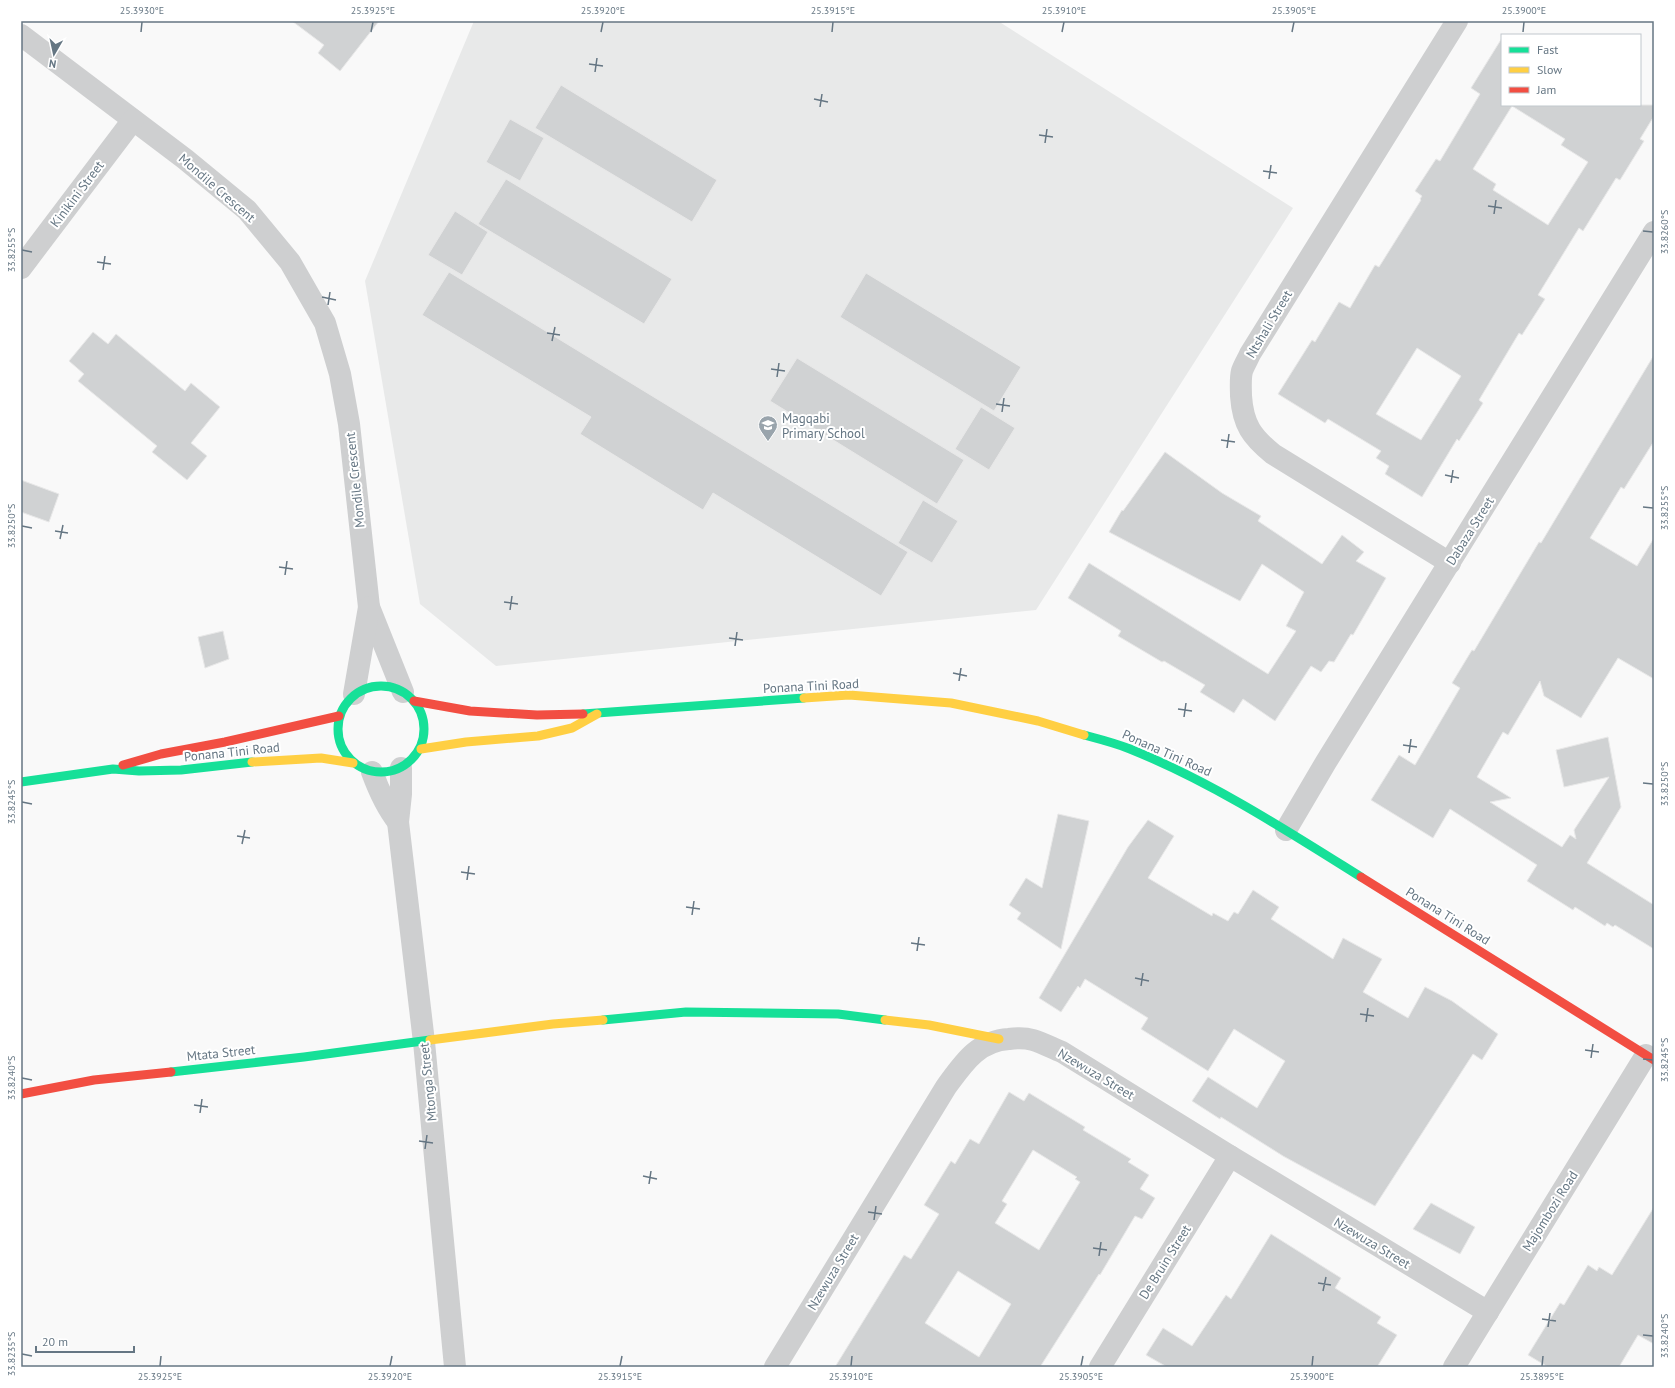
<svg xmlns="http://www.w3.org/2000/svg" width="1675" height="1388" viewBox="0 0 1675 1388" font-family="'PT Sans',sans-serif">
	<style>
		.built { fill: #e8e9e9 }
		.building { fill: #d0d2d3; stroke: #e8e8e8; fill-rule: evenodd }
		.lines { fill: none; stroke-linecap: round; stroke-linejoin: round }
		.street { stroke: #cecfd0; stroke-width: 22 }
		.fast { stroke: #16e098; stroke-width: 9 }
		.slow { stroke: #ffcf43; stroke-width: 9 }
		.jam { stroke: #f24e42; stroke-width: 9 }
		.ticks { fill: none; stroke: #657683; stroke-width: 1.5 }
		.labels { text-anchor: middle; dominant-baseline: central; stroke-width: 4; stroke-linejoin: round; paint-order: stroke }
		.street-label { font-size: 13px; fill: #657683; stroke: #fff }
		.poi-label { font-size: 13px; fill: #657683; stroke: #fff; text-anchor: start }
		.neatline { fill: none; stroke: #657683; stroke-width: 1.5 }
		.ticks-label { font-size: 10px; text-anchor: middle; fill: #657683 }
	</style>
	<rect width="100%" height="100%" fill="#f9f9f9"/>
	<polygon class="built" points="474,21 998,21 1293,208 1036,610 496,666 420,604 365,281"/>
	<g class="building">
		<polygon points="292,21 379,21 340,71 318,53 324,45"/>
		<path d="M1502,38V105H1654V116L1640,139L1644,141L1620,180L1616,178L1583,231L1579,228L1538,295L1545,299L1522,335L1519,333L1479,400L1483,403L1459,441L1457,439L1422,497L1385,474L1389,466L1376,458L1381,451L1328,419L1325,423L1278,394L1312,340L1315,342L1339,302L1350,308L1375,265L1379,267L1421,200L1420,199L1422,196L1415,191L1436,159L1440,161L1480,94L1471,88ZM1512,106L1565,139L1561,145L1588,162L1548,225L1493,190L1496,184L1473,169ZM1417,348L1461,376L1421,440L1376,414Z"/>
		<polygon points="561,85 717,180 692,222 535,128"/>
		<polygon points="510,119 544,138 520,181 486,162"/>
		<polygon points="506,179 672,279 644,324 478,224"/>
		<polygon points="455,211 488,232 462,275 428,255"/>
		<polygon points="449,272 908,552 881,596 713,493 703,510 580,434 591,417 422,315"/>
		<polygon points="866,273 1021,367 994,411 840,317"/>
		<polygon points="93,332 108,344 116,334 185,391 191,383 220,407 191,443 207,456 187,480 152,452 157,446 78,381 84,374 69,361"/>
		<polygon points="1654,355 1654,441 1624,489 1621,487 1590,538 1637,566 1654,538 1654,679 1618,658 1581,718 1544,696 1540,681 1508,735 1503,732 1477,777 1511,798 1490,802 1562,847 1570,835 1576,839 1574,830 1609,777 1564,787 1556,750 1608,737 1621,807 1587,863 1654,905 1654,949 1615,925 1613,927 1607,923 1605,926 1575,907 1573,910 1527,881 1537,865 1450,809 1433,838 1371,800 1399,755 1415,765 1460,688 1452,683 1472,650 1474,651 1539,542 1541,543"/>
		<polygon points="797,358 964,460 937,504 770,401"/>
		<polygon points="981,407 1015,428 989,470 955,449"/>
		<polygon points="1165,452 1222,493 1261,516 1258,521 1322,564 1342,535 1364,552 1356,561 1386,578 1353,635 1351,634 1334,662 1329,661 1321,672 1311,666 1275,721 1243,699 1234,713 1200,692 1205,685 1164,661 1162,662 1118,636 1121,631 1068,598 1089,563 1268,674 1296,631 1286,626 1304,592 1262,564 1240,601 1109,532 1122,510 1123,511"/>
		<polygon points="21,480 59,494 49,522 21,512"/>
		<polygon points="923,500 958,521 932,563 898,543"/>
		<polygon points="223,631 229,659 205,668 198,637"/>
		<polygon points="1058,814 1089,821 1061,949 1017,919 1021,913 1009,905 1026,878 1042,888"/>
		<polygon points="1148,820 1174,836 1148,878 1212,916 1213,913 1228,921 1234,912 1238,914 1253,890 1279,907 1271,919 1333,959 1343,938 1382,959 1363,992 1408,1018 1425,987 1452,1001 1498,1034 1482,1060 1473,1054 1375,1206 1283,1156 1221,1117 1220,1119 1192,1101 1208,1077 1257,1108 1285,1061 1234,1029 1208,1071 1141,1029 1148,1018 1085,979 1080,988 1078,986 1061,1012 1039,998 1128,847"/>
		<path d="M1009,1092L1024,1101L1029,1093L1085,1127L1083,1130L1131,1159L1128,1162L1149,1175L1140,1189L1155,1198L1142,1219L1135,1216L1100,1275L1099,1274L1040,1367H835L904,1255L911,1259L939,1214L924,1205L951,1161L955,1164L970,1139L979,1144ZM1033,1150L1077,1177L1075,1179L1080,1182L1039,1250L995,1223L1007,1204L1002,1201ZM958,1271L1011,1304L979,1357L925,1323Z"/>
		<polygon points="1431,1203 1475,1227 1460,1254 1413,1229"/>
		<polygon points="1654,1207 1654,1344 1638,1335 1619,1367 1548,1367 1528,1355 1560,1303 1564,1305 1588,1265 1597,1271 1599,1267 1612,1275"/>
		<polygon points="1271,1234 1341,1278 1335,1288 1381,1317 1377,1323 1397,1335 1377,1367 1167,1367 1146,1355 1163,1328 1192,1346 1226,1295 1231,1299"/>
	</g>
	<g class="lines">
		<g class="street">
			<polyline points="21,35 185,159 247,210 290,262 325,323 340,374 349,424 369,607 403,692"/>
			<polyline points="21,268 133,120"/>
			<path d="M1450,563L1273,454C1252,437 1243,425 1241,396C1241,389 1240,379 1242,371C1244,365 1248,359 1250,354L1457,21"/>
			<polyline points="354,694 369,607"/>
			<polyline points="401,768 401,794 398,822 424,1042 455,1367"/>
			<path d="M372,772C379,791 386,807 398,822"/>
			<polyline points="1286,830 1326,762 1654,232"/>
			<path d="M775,1367L946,1087C963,1064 977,1041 1009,1039C1016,1038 1026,1038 1033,1040C1043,1043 1052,1048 1062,1052L1230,1156L1488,1312"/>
			<polyline points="1100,1367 1230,1156"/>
			<polyline points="1454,1367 1646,1055"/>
		</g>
		<g class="fast">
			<circle cx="381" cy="729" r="43"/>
			<polyline points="583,714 804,698"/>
			<path d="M1084,735C1099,739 1115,743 1130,749C1212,782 1286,830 1361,877"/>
			<polyline points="21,782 113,769 139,771 181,770 252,762"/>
			<polyline points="603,1020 686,1012 838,1014 885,1020"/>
			<polyline points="171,1072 304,1057 430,1040"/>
		</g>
		<g class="slow">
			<polyline points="804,698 849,695 951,703 1038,721 1084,735"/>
			<polyline points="421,749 466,742 538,736 572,728 597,714"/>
			<polyline points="252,762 321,758 353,763"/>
			<polyline points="885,1020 929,1025 999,1039"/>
			<polyline points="430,1040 553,1024 603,1020"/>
		</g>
		<g class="jam">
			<polyline points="414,701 470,711 537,715 583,714"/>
			<polyline points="123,765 161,754 225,742 339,716"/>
			<polyline points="1361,877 1654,1060"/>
			<polyline points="21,1094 94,1080 171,1072"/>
		</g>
	</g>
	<path class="ticks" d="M141,32L142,22M371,32L373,22M601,32L603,22M832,32L833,22M1062,32L1064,22M1292,32L1294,22M1523,32L1524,22M589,64L603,66M595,72L597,58M814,99L828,102M820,107L822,94M1039,135L1053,137M1045,143L1047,129M1263,171L1277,173M1269,179L1271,165M1488,206L1502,208M1494,214L1496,200M1643,231L1653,232M22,250L32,252M97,262L111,264M103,270L105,256M322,297L336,300M328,305L330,292M547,333L560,335M552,341L555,327M771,369L785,371M777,377L779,363M996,404L1010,406M1002,412L1004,398M1221,440L1235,442M1227,448L1229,434M1445,475L1459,478M1451,483L1453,470M1643,507L1653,508M22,526L32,528M55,531L68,533M60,539L63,525M279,567L293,569M285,575L287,561M504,602L518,604M510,610L512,596M729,638L743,640M735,646L737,632M953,673L967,676M959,681L961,668M1178,709L1192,711M1184,717L1186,703M1403,745L1417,747M1409,753L1411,739M1643,783L1653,784M22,802L32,804M237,836L250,838M242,844L245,830M461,872L475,874M467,880L469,866M686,907L700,909M692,915L694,901M911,943L925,945M917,951L919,937M1135,978L1149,981M1141,986L1143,973M1360,1014L1374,1016M1366,1022L1368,1008M1585,1050L1599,1052M1591,1058L1593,1044M1643,1059L1653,1060M22,1078L32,1080M194,1105L208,1107M200,1113L202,1099M419,1141L433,1143M425,1149L427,1135M643,1176L657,1179M649,1184L651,1171M868,1212L882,1214M874,1220L876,1206M1093,1248L1107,1250M1099,1256L1101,1242M1318,1283L1331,1285M1323,1291L1326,1277M1542,1319L1556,1321M1548,1327L1550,1313M1643,1335L1653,1336M22,1354L32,1356M160,1366L161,1356M390,1366L392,1356M620,1366L622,1356M851,1366L852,1356M1081,1366L1083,1356M1312,1366L1313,1356M1542,1366L1543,1356"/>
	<defs>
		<symbol id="school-pin" viewBox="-11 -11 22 30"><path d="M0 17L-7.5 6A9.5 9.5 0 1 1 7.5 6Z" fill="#99a4ac" stroke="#fff"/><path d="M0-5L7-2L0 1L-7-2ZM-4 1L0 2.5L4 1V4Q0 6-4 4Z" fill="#fff"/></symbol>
	</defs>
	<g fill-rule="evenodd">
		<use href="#school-pin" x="757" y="414" width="22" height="30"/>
	</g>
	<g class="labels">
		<g class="street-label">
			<text transform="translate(217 188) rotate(41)">Mondile Crescent</text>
			<text transform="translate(77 194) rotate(-53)">Kinikini Street</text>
			<text transform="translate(1269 324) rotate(-59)">Ntshali Street</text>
			<text transform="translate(355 480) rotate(-96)">Mondile Crescent</text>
			<text transform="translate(1470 531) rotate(-58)">Dabaza Street</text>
			<text transform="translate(811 686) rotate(-3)">Ponana Tini Road</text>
			<text transform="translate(232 752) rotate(-6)">Ponana Tini Road</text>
			<text transform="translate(1167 753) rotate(24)">Ponana Tini Road</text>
			<text transform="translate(1448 916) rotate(32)">Ponana Tini Road</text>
			<text transform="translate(221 1053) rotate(-6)">Mtata Street</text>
			<text transform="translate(1096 1074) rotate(31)">Nzewuza Street</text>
			<text transform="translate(428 1082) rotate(-96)">Mtonga Street</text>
			<text transform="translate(1550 1211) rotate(-58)">Majombozi Road</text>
			<text transform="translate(1372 1243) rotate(31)">Nzewuza Street</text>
			<text transform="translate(1165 1262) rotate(-58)">De Bruin Street</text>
			<text transform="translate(833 1272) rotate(-59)">Nzewuza Street</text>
		</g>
		<g class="poi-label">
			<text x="782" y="418">Magqabi<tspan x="782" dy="15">Primary School</tspan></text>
		</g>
	</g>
	<rect width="1675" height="1388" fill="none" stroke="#ffffff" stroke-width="44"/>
	<rect x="1501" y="34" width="140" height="72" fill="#ffffff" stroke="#c1c8cd"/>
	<rect x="1509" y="47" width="20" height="6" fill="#16e098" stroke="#c1c8cd"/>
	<text x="1537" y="54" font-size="12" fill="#657683">Fast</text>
	<rect x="1509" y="67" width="20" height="6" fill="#ffcf43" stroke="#c1c8cd"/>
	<text x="1537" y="74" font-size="12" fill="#657683">Slow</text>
	<rect x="1509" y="87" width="20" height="6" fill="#f24e42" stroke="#c1c8cd"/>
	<text x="1537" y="94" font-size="12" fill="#657683">Jam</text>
	<g transform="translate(54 54) rotate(189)" stroke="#ffffff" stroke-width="3" paint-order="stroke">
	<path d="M0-3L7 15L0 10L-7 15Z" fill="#657683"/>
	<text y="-6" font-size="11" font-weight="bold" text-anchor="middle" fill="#657683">N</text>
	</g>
	<path d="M36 1346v6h98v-6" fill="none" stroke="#657683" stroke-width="2"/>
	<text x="42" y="1346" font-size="12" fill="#657683" stroke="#ffffff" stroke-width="3" paint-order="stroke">20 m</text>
	<rect x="22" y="22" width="1631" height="1344" class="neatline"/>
	<g class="ticks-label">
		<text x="142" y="14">25.3930°E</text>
		<text x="373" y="14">25.3925°E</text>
		<text x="603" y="14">25.3920°E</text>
		<text x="833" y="14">25.3915°E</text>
		<text x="1064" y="14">25.3910°E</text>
		<text x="1294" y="14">25.3905°E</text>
		<text x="1524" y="14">25.3900°E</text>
		<text transform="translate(1664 232) rotate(-90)" y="4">33.8260°S</text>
		<text transform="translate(11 250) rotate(-90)" y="4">33.8255°S</text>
		<text transform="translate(1664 508) rotate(-90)" y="4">33.8255°S</text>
		<text transform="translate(11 526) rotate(-90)" y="4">33.8250°S</text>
		<text transform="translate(1664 784) rotate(-90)" y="4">33.8250°S</text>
		<text transform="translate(11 802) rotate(-90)" y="4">33.8245°S</text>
		<text transform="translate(1664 1060) rotate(-90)" y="4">33.8245°S</text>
		<text transform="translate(11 1078) rotate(-90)" y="4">33.8240°S</text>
		<text transform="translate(1664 1336) rotate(-90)" y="4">33.8240°S</text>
		<text transform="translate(11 1354) rotate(-90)" y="4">33.8235°S</text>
		<text x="160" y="1380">25.3925°E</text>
		<text x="390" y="1380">25.3920°E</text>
		<text x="620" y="1380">25.3915°E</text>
		<text x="851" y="1380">25.3910°E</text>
		<text x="1081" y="1380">25.3905°E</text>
		<text x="1312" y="1380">25.3900°E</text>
		<text x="1542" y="1380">25.3895°E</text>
	</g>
</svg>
